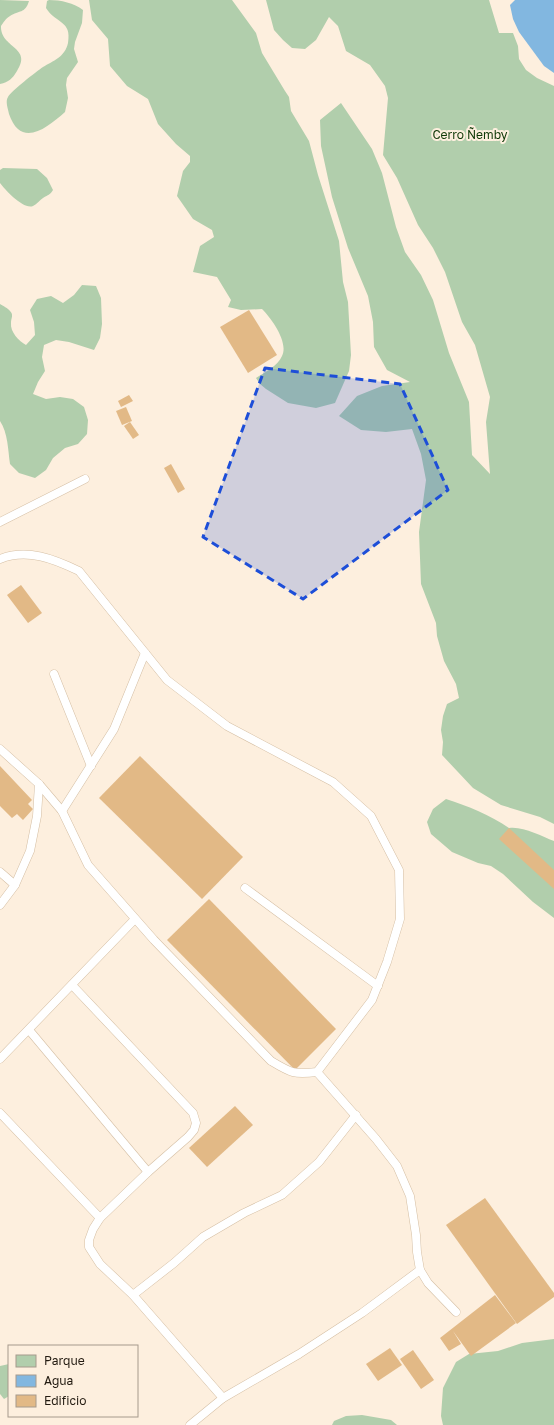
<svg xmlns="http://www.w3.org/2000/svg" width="554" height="1425" viewBox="0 0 554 1425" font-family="'Golos Text',sans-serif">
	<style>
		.green { fill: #b1ceac }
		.water { fill: #82b7e0 }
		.building { fill: #e2b986 }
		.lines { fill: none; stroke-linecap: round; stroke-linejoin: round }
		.service-casing { stroke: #d5bfa4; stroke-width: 9 }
		.service { stroke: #fff; stroke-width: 8 }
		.marked { fill: #1d4ed8; fill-opacity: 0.2; stroke: #1d4ed8; stroke-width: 3; stroke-dasharray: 8 5; stroke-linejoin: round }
		.labels { text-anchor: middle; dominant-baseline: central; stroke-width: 4; stroke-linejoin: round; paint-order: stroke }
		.park-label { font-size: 12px; fill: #0e3806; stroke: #fdefde }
	</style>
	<rect width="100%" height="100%" fill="#fdefde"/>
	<g class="green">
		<path d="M0,0L29,1C25,14 19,10 10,16C6,18 3,23 1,26C0,48 33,47 17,71C12,79 9,82 0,84Z"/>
		<path d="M49,0C61,0 74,3 83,10L82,23L75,42L74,49L78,62L67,78L66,85L68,98L65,112C47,128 21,149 9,114C8,109 5,101 8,97C11,91 36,72 43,67C53,61 65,57 68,43C72,20 56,24 46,8L47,1Z"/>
		<path d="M89,0H232L256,33L262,53L285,91L289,97L291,111L309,141L318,175L339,241L343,282L348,302L351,355L349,371L335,403L316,408L288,403L266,389L260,384L256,378C265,372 278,366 282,356C289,342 271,318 262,309L241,310L228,307L231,300L217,277L193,272L200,246L214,237L212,230L193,219L177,196L183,171L190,162V156L176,144L158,124L148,99L127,86L110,66L108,39L92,20Z"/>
		<polygon points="266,0 489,0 499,33 513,33 518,46 519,59 526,70 537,78 554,86 554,824 540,817 501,805 473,788 442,755 443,742 441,730 443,716 447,704 459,698 456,684 444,661 437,636 436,623 421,584 419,532 426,480 421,454 412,429 386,432 361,430 339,416 357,396 382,386 410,382 387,370 374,347 373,322 368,296 348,248 332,197 321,146 320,120 341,103 372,149 382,173 396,227 405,252 421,275 433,300 449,353 469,402 472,455 490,474 486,422 490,397 475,345 462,322 445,272 433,248 418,225 397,178 383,155 388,98 385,86 370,65 346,51 338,26 329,17 316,40 305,49 292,48 283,40 274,30"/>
		<path d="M3,168L37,169L47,178L53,190C49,196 49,194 43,198C40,200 37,204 33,206C24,210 5,190 0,183V170Z"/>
		<path d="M82,285L96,286L101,298L102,324L100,338L94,350L69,342L56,340L44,345L42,357L45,371L38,382L33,394L46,399L60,397L73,399L84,407L88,420L87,434L78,444L65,448L53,458L46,470L35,478L19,473L10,464C8,450 8,433 0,421V304C3,306 8,308 10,311C14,315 11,318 11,323C10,332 19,341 26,345L35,335L34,322L30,310L37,299L51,296L63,303L74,295Z"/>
		<path d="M446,799C468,806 490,815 509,828C523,826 541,836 554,841V918L533,902L503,874L491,866L478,863L452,852L431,834L427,822L433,809Z"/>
		<polygon points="554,1339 554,1425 443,1425 441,1416 443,1388 456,1362 469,1354 498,1351 522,1343"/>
		<polygon points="9,1364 9,1396 4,1399 0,1394 0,1366"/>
		<polygon points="362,1415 391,1420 397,1425 332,1425 334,1421 346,1416"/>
	</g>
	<polygon class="water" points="515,0 554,0 554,73 544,66 519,32 513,19 510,5"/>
	<g class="building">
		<polygon points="249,310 277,355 248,373 220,327"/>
		<polygon points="129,395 133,401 121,407 118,401"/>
		<polygon points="126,407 132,421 122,425 116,411"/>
		<polygon points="130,422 139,435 133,439 124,426"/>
		<polygon points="171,464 185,489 178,493 164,468"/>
		<polygon points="21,585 42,613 28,623 7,595"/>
		<polygon points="140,756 243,857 202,899 99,798"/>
		<polygon points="0,766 32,800 28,804 33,809 23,820 17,814 12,818 0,806"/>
		<polygon points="509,828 554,870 554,889 499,839"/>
		<polygon points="209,899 336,1029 295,1070 167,940"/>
		<polygon points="235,1106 253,1125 207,1167 189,1148"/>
		<polygon points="485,1198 554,1293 554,1297 517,1324 446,1225"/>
		<polygon points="495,1295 516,1323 471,1356 453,1331 461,1344 449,1351 440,1338"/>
		<polygon points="390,1348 402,1365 378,1381 366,1364"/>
		<polygon points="413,1350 434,1380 421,1389 400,1359"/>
	</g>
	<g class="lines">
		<defs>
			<g id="service">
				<polyline points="0,522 85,479"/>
				<path d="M0,559C27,548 54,559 79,571L167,680L227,726L333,782L371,816L399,870L400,919L387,962L372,1000L317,1072C294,1075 291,1073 271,1061L154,940L88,865L62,811L39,784L0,749"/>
				<polyline points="54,674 91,766"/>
				<polyline points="62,811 114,729 145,653"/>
				<polyline points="0,872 15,885"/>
				<polyline points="245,888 378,986"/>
				<polyline points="0,905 15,885 30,851 37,816 39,784"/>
				<polyline points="72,985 193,1113 196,1123 194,1130 188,1137 148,1172 100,1218 93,1229 89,1240 89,1247 100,1264 133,1295 223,1398"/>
				<polyline points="29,1030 148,1172"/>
				<polyline points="0,1059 135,919"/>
				<polyline points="317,1072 376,1139 397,1166 410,1196 416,1235 417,1252 420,1270 428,1283 456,1312"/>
				<polyline points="0,1113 100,1218"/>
				<polyline points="133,1295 174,1263 203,1237 244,1213 282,1195 319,1162 356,1115"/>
				<polyline points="190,1425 223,1398 299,1354 362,1313 420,1270"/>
			</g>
		</defs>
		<use href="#service" class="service-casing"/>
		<use href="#service" class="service"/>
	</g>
	<path class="marked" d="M265,368L400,384L448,490L303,599L203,537Z"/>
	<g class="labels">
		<g class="park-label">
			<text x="470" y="134">Cerro Ñemby</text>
		</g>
	</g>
	<rect x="8" y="1345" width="130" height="72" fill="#fdefde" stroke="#a69a8c"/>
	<rect x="16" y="1355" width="20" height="12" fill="#b1ceac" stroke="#a69a8c"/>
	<text x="44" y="1365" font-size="12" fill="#231b11">Parque</text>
	<rect x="16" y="1375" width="20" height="12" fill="#82b7e0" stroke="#a69a8c"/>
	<text x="44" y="1385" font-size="12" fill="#231b11">Agua</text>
	<rect x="16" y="1395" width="20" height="12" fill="#e2b986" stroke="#a69a8c"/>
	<text x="44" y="1405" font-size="12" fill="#231b11">Edificio</text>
</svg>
